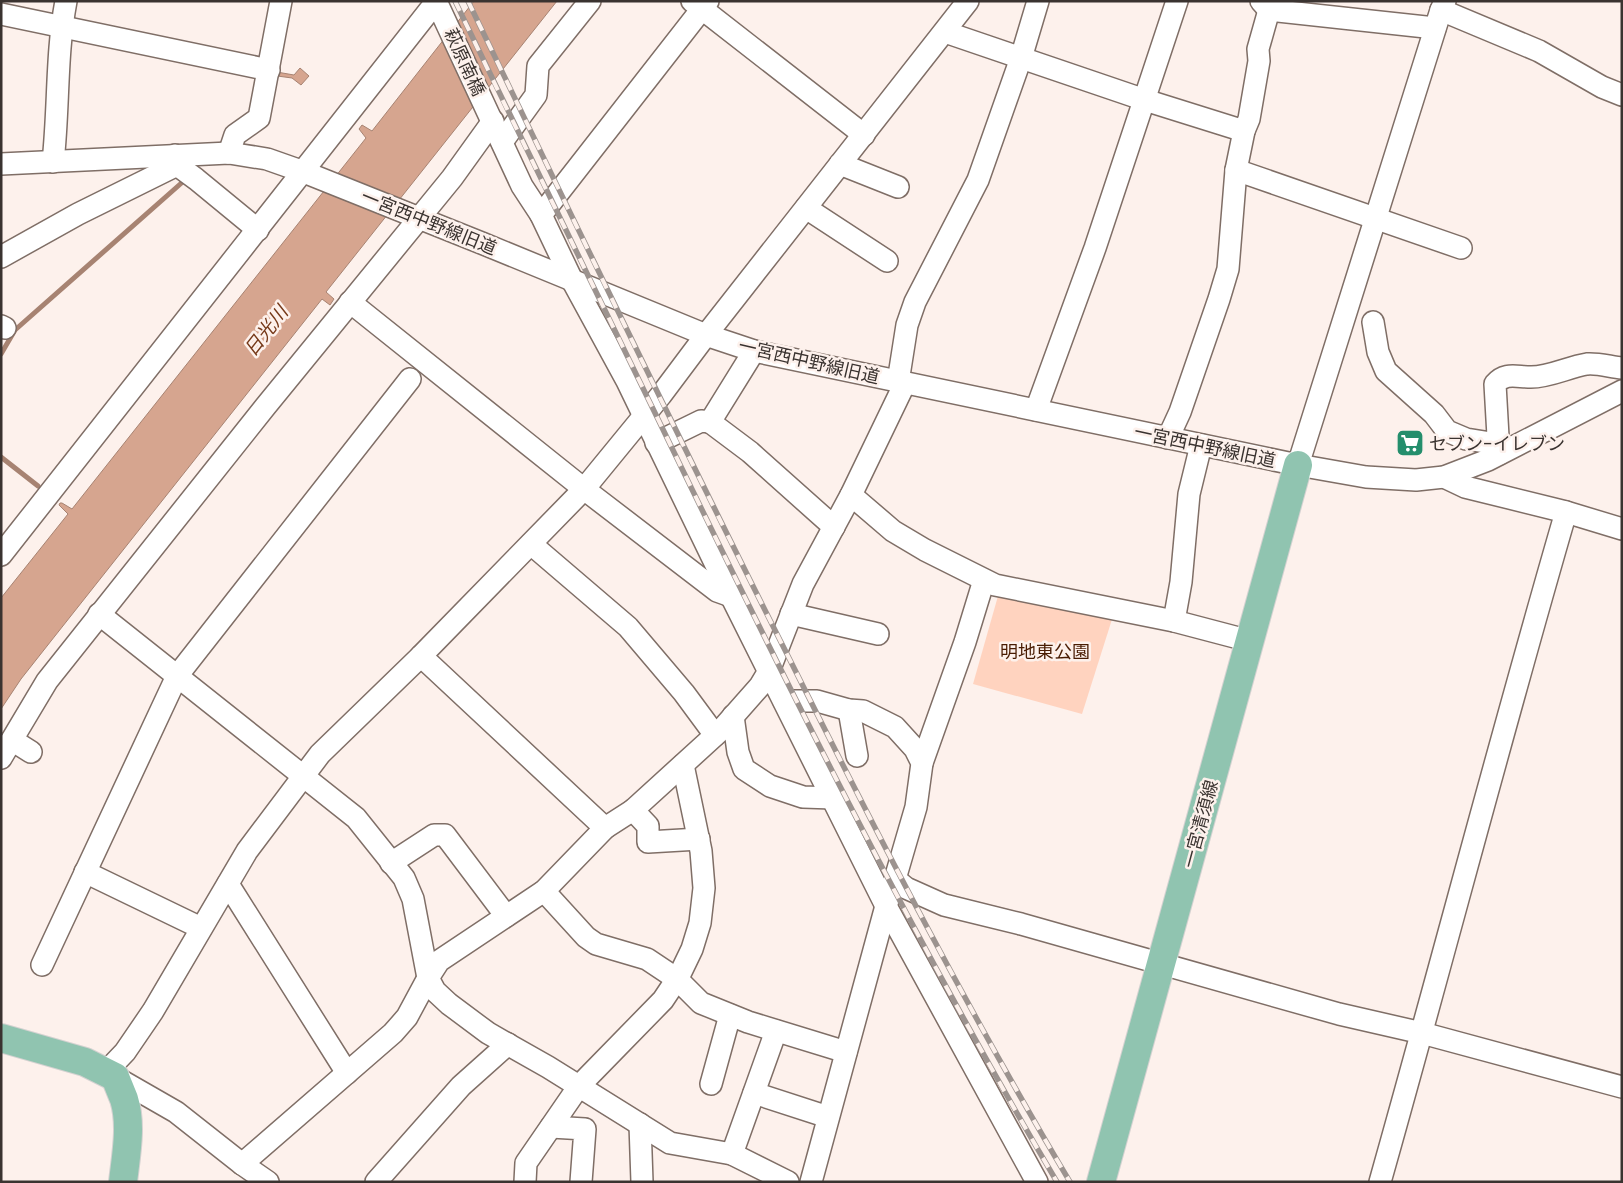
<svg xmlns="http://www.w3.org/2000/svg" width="1623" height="1183" viewBox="0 0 1623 1183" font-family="Poppins,'Noto Sans JP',sans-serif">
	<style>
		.green { fill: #ffd3bf }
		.water { fill: #d6a58f; stroke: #a78372 }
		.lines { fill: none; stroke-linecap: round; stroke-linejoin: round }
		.stream { stroke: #a78372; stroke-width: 5 }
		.minor-casing { stroke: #7f6e66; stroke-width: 24 }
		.major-casing { stroke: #d4d2d1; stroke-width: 30 }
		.minor { stroke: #fff; stroke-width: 21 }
		.major { stroke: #90c4b0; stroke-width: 28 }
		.rail-casing { stroke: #9c938f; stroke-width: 5.5 }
		.rail { stroke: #fdf1ec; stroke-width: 4; stroke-dasharray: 11; stroke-linecap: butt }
		.labels { text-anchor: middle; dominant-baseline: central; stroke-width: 5; stroke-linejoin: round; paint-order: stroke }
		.street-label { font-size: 18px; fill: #3a3330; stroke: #fdf1ec }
		.poi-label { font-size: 18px; fill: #3a3330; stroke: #fdf1ec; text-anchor: start }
		.park-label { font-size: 18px; fill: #491c03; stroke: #fdf1ec }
		.water-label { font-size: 19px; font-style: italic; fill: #763919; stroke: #fdf1ec }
	</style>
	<rect width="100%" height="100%" fill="#fdf1ec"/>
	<polygon class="green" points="1000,589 1114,613 1082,714 973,684"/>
	<g class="water">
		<polygon points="474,1 557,1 326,292 334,299 330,305 322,299 51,641 21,679 1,709 1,598 68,514 59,505 60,503 62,503 72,509 366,138 359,129 362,125 372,131"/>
		<polygon points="300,68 309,76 301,85 292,78 270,75 271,71 294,75"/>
	</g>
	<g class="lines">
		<g class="stream">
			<polyline points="1,354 15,330 186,179"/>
			<polyline points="1,457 38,486"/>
		</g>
		<defs>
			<g id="minor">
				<polyline points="436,1 522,186 541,215 572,280 627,381 731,596 886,906 1037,1182"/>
				<polyline points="692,1 864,135"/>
				<polyline points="1261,1 1269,10 1435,28"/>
				<polyline points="1441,10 1539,51 1602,87 1622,95"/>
				<polyline points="1,14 269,70"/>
				<polyline points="945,32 1145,100 1244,131"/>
				<polyline points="502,142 536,95 538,66 590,1"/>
				<polyline points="229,153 235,135 259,118 281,1"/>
				<polyline points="175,155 177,165 196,179 258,230"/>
				<path d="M53,162C59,108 56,54 66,1"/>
				<polyline points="1,164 229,153 267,159 304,172 484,244 706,335 754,351 1298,465 1366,477 1416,480 1444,477 1488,460 1622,391"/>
				<polyline points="840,164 898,187"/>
				<polyline points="1236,170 1461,248"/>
				<polyline points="806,208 887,261"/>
				<polyline points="541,215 708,1"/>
				<polyline points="1,257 78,214 177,165"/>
				<polyline points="350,302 584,489 717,591 731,596"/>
				<path d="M1373,322L1378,352L1386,371L1434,414L1447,431L1466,439L1491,443L1499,454L1495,384C1505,372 1516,377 1531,377C1550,377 1568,367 1587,364C1598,363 1611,367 1622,368"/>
				<polyline points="1,326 5,328"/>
				<polyline points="898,382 907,325 915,302 978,180 1021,58 1038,1"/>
				<polyline points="1036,410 1095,248 1177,1"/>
				<polyline points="710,422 750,452 834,527"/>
				<polyline points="1168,438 1180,412 1219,299 1228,269 1236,170 1244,131 1249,119 1259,61 1258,49 1269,10"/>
				<polyline points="656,443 701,421 710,422 754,351"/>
				<polyline points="1298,465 1441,10 1445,1"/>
				<polyline points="1444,477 1465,487 1566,512 1622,529"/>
				<polyline points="851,495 893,531 925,550 995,585 1174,621 1250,641"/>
				<polyline points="531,544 628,627 684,693 715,735"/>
				<polyline points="1,555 436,2"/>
				<polyline points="99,614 356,818 404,878 413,899 428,978 435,991 449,1004 488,1033 548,1067 670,1143 732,1154 788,1182"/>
				<polyline points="791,614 878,634"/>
				<polyline points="1174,621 1181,582 1189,494 1201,445"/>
				<polyline points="421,656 605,828"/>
				<polyline points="784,701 817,701 849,710 863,711 895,727 915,749 922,763 916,807 895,879 886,906 811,1182"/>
				<polyline points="849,710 857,756"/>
				<polyline points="733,716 738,752 744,769 770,786 803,797 833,798"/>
				<polyline points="12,740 31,752"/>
				<polyline points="1,758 47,681 265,407 452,178 493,121"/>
				<polyline points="922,763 965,642 984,580"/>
				<polyline points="633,810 648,826 648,842 699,839"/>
				<polyline points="391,863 434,835 445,835 506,916"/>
				<polyline points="85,872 201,928"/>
				<polyline points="895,879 906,888 944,905 1021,924 1339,1014 1422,1033 1622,1087"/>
				<polyline points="228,884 347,1073"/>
				<polyline points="544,891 586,937 596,944 647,959 677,979 701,1003 748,1022 846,1052"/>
				<polyline points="42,965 177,676 410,379"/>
				<polyline points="105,1073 125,1052 153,1011 247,851 320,754 421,656 584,489 661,395 706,335 968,1"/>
				<polyline points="115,1077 176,1112 242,1164 268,1182"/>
				<polyline points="711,1084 730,1015"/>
				<polyline points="754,1093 828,1117"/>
				<polyline points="640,1124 642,1182"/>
				<polyline points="551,1127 585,1129 581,1182"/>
				<polyline points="732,1154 776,1031"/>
				<polyline points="242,1164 393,1033 407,1017 428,978 439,961 544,891 605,828 633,810 722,729 760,686 769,671 803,584 851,495 905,383"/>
				<polyline points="376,1182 461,1086 508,1044"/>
				<polyline points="525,1182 526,1163 579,1086 663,1000 679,976 692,949 700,923 704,888 701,851 683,765"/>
				<path d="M1380,1182C1443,959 1501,735 1566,512"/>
			</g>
			<g id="major">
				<path d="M1,1038L85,1062L115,1077C118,1084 121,1092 124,1099C132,1125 126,1155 123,1182"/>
				<polyline points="1101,1182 1298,465"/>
			</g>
		</defs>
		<use href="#minor" class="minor-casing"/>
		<use href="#major" class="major-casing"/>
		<use href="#minor" class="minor"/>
		<use href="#major" class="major"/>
		<defs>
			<g id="rail">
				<path d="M455,1C521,139 589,277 656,415C781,674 910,933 1057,1182"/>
				<path d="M468,1C575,223 682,446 793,666C880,840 970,1014 1070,1182"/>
			</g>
		</defs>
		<use href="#rail" class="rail-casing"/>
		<use href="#rail" class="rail"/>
	</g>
	<defs>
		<symbol id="supermarket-square" viewBox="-11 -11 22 22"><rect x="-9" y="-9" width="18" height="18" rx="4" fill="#248e6c" stroke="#fdf1ec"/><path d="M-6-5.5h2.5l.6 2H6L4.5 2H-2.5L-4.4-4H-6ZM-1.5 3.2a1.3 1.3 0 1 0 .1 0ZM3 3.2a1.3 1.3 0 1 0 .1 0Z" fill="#fff"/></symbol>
	</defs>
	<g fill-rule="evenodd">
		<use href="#supermarket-square" x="1394" y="427" width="32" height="32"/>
	</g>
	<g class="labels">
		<g class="street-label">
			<text transform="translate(465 62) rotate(65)">萩原南橋</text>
			<text transform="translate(429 222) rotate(22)">一宮西中野線旧道</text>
			<text transform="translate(809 361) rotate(13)">一宮西中野線旧道</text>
			<text transform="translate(1205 446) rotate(12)">一宮西中野線旧道</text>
			<text transform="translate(1200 824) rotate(-75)">一宮清須線</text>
		</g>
		<g class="poi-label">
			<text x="1429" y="443">セブン-イレブン</text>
		</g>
		<g class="park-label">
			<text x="1045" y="651">明地東公園</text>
		</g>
		<g class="water-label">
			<text transform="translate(266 331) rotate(-52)">日光川</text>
		</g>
	</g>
	<rect width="1623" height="1183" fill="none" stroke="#3a3330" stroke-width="5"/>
</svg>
